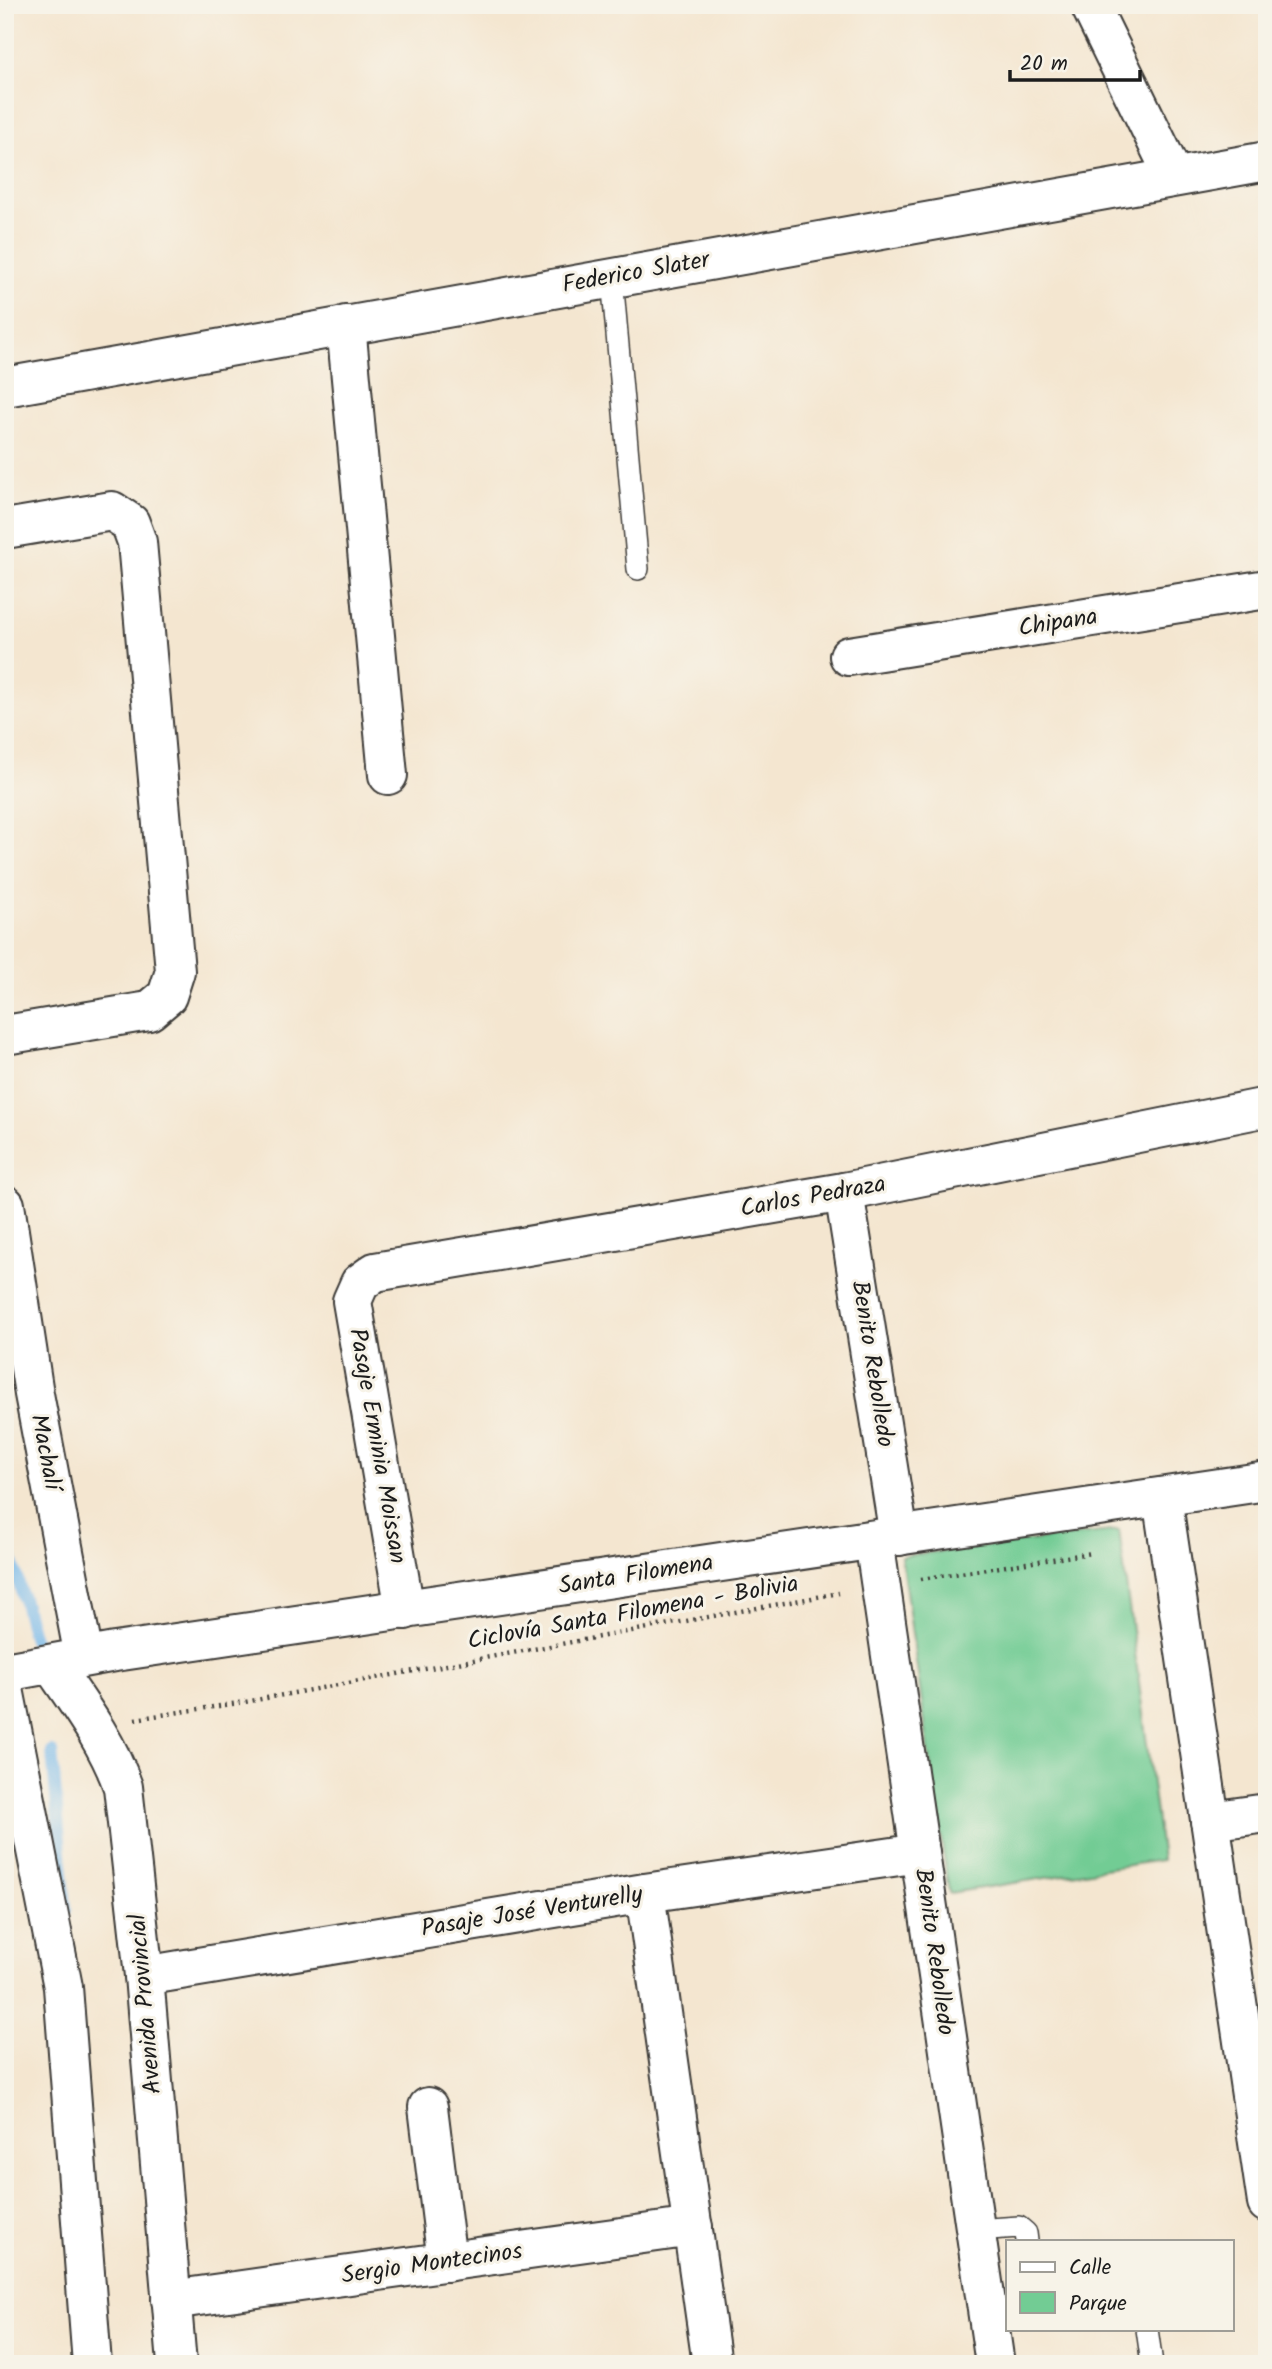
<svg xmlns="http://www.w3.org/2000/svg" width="1272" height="2369" viewBox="0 0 1272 2369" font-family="Kalam,sans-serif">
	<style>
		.green { fill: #72cc94; stroke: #477458; stroke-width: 2 }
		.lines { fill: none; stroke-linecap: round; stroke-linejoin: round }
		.stream { stroke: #74b7ea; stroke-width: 12 }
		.service-casing { stroke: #3c3a37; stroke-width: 24 }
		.minor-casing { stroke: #3c3a37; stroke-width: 42 }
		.tertiary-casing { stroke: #3c3a37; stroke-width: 42 }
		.path { stroke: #3c3a37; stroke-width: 4.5; stroke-dasharray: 2 5; stroke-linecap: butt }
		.service { stroke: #fff; stroke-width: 21 }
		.minor { stroke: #fff; stroke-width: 38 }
		.tertiary { stroke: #fff; stroke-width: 38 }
		.labels { text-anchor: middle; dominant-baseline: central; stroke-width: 6; stroke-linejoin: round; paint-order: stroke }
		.street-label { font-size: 24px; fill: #1c1c1c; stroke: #f7f3e8 }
	</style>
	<rect width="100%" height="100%" fill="#f7f3e8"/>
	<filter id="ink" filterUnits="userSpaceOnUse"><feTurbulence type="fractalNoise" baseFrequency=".0143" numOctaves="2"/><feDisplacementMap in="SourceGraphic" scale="14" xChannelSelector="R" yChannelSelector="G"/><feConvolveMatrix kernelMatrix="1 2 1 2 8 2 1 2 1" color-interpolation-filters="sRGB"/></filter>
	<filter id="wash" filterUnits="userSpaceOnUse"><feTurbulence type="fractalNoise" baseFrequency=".00686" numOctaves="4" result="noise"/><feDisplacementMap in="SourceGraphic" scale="28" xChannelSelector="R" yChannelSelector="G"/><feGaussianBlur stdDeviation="1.57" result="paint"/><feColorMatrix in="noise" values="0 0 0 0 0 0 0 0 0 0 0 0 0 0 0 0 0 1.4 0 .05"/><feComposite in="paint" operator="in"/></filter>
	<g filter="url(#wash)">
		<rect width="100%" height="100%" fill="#f4e6d0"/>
		<polygon class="green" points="1119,1530 1162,1860 949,1893 901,1556"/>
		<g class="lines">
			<g class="stream">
				<polyline points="5,1532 35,1643"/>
				<polyline points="52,1752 66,1910"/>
			</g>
		</g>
	</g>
	<g filter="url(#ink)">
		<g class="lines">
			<defs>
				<g id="service">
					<polyline points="612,278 638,569"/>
					<polyline points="975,2230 1019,2227 1026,2233 1027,2241"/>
					<polyline points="1147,2329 1152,2364"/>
				</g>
				<g id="minor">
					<polyline points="1090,5 1174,177"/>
					<polyline points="346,325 388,775"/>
					<polyline points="5,387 1267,161"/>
					<polyline points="5,529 112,511 130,523 137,542 175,971 167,996 149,1011 5,1035"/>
					<polyline points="849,656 1267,589"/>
					<polyline points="844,1192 899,1536"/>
					<polyline points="5,1205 34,1394 84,1657"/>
					<polyline points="1162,1497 1267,2203"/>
					<polyline points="874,1540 995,2364"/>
					<polyline points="405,1610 352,1301 360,1283 375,1272 844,1192 1267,1107"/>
					<polyline points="1210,1821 1267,1813"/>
					<polyline points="645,1893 712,2364"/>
					<polyline points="144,1976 645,1893 920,1853"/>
					<polyline points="428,2107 447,2262"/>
					<polyline points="171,2300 693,2227"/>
				</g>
				<g id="tertiary">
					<path d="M52,1665C78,1703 108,1743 123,1787L144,1976L177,2364"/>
					<polyline points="5,1672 115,1652 1267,1481"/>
					<polyline points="5,1694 63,1987 92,2364"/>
				</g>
			</defs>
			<use href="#service" class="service-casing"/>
			<use href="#minor" class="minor-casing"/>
			<use href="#tertiary" class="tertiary-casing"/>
			<g class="path">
				<polyline points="921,1579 1092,1553"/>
				<polyline points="135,1719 245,1702 839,1593"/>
			</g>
			<use href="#service" class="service"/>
			<use href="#minor" class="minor"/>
			<use href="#tertiary" class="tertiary"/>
		</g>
	</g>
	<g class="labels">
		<g class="street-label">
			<text transform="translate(636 273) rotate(-10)">Federico Slater</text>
			<text transform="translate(1058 623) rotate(-9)">Chipana</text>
			<text transform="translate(813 1197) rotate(-10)">Carlos Pedraza</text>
			<text transform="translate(872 1364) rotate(81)">Benito Rebolledo</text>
			<text transform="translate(377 1446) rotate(80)">Pasaje Erminia Moissan</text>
			<text transform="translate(45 1452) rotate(79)">Machalí</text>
			<text transform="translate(636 1575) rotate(-9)">Santa Filomena</text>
			<text transform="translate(633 1613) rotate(-10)">Ciclovía Santa Filomena - Bolivia</text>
			<text transform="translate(532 1912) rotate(-9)">Pasaje José Venturelly</text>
			<text transform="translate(934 1952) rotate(82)">Benito Rebolledo</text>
			<text transform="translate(146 2004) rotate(-95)">Avenida Provincial</text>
			<text transform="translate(432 2264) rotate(-8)">Sergio Montecinos</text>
		</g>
	</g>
	<rect width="1272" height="2369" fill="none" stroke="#f7f3e8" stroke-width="28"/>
	<rect x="1006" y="2240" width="228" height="91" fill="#f7f3e8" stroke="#9f9d96" stroke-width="2"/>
	<rect x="1020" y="2262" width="35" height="10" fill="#ffffff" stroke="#9f9d96" stroke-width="2"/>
	<text x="1069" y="2274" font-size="21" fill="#1c1c1c">Calle</text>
	<rect x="1020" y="2292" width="35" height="21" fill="#72cc94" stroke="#9f9d96" stroke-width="2"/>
	<text x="1069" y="2310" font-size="21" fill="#1c1c1c">Parque</text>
	<path d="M1010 70v10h130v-10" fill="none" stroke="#1c1c1c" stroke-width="3.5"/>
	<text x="1020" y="70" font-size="21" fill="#1c1c1c" stroke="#f7f3e8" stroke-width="5" paint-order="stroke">20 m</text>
</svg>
